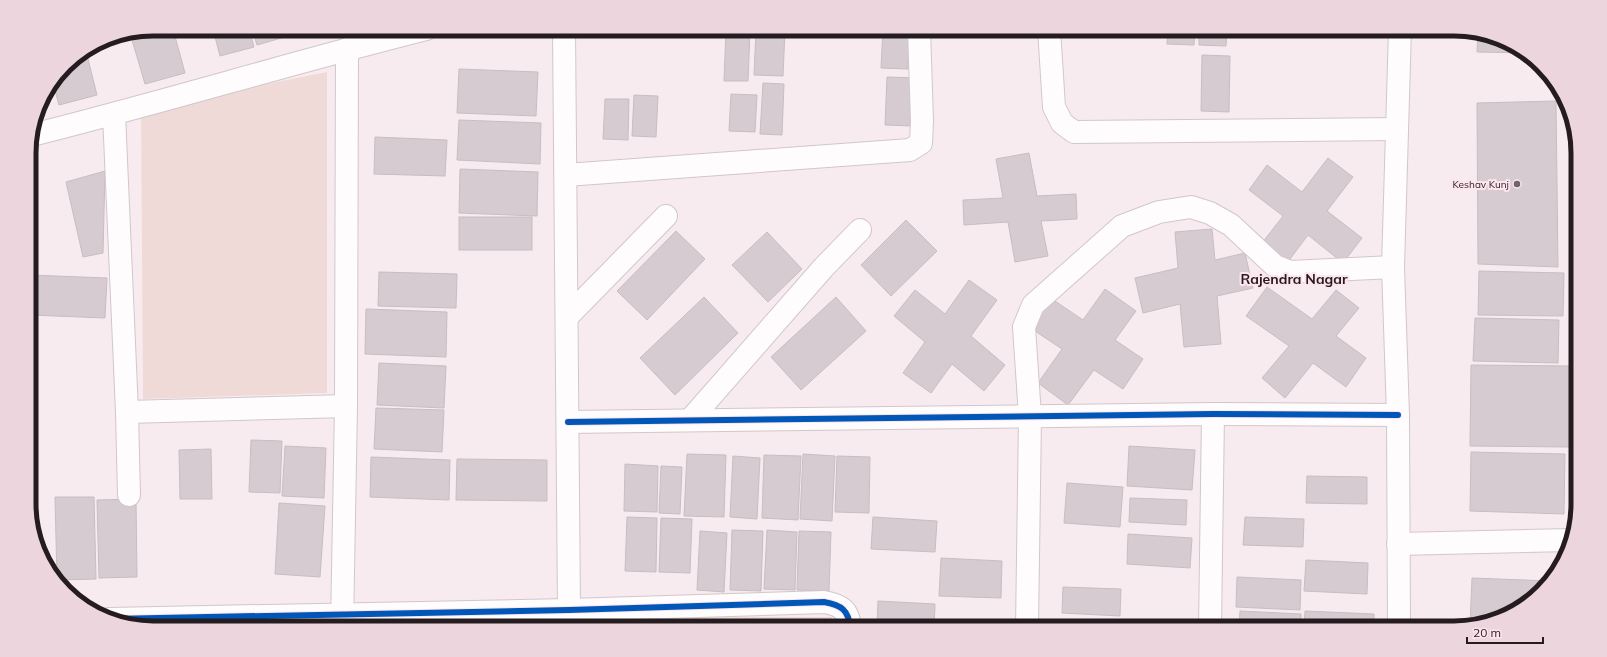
<svg xmlns="http://www.w3.org/2000/svg" width="1607" height="657" viewBox="0 0 1607 657" font-family="Mulish,sans-serif">
	<style>
		.green { fill: #f0dad8 }
		.building { fill: #d6cbd1; stroke: #c7bdc2 }
		.lines { fill: none; stroke-linecap: round; stroke-linejoin: round }
		.minor-casing { stroke: #d1c7ca; stroke-width: 24 }
		.minor { stroke: #fefcfd; stroke-width: 22 }
		.cycleway-casing { stroke: #fee5ed; stroke-width: 8 }
		.cycleway { stroke: #0057b8; stroke-width: 6 }
		.poi-dot { fill: #6f6468; stroke: #fee5ed; stroke-width: 1.5 }
		.labels { text-anchor: middle; dominant-baseline: central; stroke-width: 4; stroke-linejoin: round; paint-order: stroke }
		.poi-label { font-size: 10px; fill: #251c20; stroke: #fee5ed; text-anchor: end }
		.district-label { font-size: 14px; font-weight: bold; fill: #251c20; stroke: #fee5ed }
		.rim { fill: none; stroke: #251c20; stroke-width: 5 }
	</style>
	<rect width="100%" height="100%" fill="#f8ebef"/>
	<g class="green">
		<polygon points="327,72 327,393 143,399 141,109"/>
		<rect x="364" y="617" width="468" height="11"/>
	</g>
	<g class="building">
		<polygon points="153,29 173,29 185,73 145,84 130,33"/>
		<polygon points="213,29 249,29 254,47 220,56"/>
		<polygon points="252,29 286,29 288,36 257,45"/>
		<polygon points="756,29 785,30 783,76 754,75"/>
		<polygon points="883,29 909,29 908,69 881,68"/>
		<polygon points="1168,29 1195,29 1194,45 1167,44"/>
		<polygon points="1199,29 1227,29 1226,46 1199,45"/>
		<polygon points="726,30 750,31 748,81 724,81"/>
		<polygon points="1478,33 1494,36 1526,53 1477,52"/>
		<polygon points="86,51 97,95 59,105 53,83 71,60"/>
		<polygon points="1202,55 1230,56 1229,112 1201,111"/>
		<polygon points="459,69 538,72 536,116 457,113"/>
		<polygon points="887,77 915,78 913,126 885,125"/>
		<polygon points="763,83 784,84 782,135 760,134"/>
		<polygon points="731,94 757,95 755,132 729,131"/>
		<polygon points="634,95 658,96 656,137 632,136"/>
		<polygon points="605,99 629,99 628,140 603,139"/>
		<polygon points="1556,101 1558,267 1478,264 1477,103"/>
		<polygon points="459,120 541,123 540,164 457,160"/>
		<polygon points="375,137 447,140 445,176 374,174"/>
		<polygon points="1029,153 1037,196 1076,194 1077,219 1041,221 1048,256 1015,262 1008,222 964,225 963,200 1003,198 996,159"/>
		<polygon points="1328,158 1353,177 1327,211 1362,238 1343,263 1308,235 1287,263 1262,243 1283,216 1249,190 1267,165 1302,192"/>
		<polygon points="460,169 538,172 537,216 459,213"/>
		<polygon points="105,171 103,253 83,257 66,182"/>
		<rect x="459" y="217" width="73" height="33"/>
		<polygon points="906,220 937,251 891,296 861,265"/>
		<polygon points="1212,229 1215,260 1245,253 1253,288 1217,296 1221,344 1184,347 1180,304 1143,313 1135,278 1178,268 1175,232"/>
		<polygon points="676,231 705,259 647,320 617,291"/>
		<polygon points="767,232 802,269 768,302 732,265"/>
		<polygon points="1479,271 1564,273 1563,316 1478,315"/>
		<polygon points="379,272 457,274 456,308 378,306"/>
		<polygon points="30,275 107,278 105,318 30,315"/>
		<polygon points="969,280 997,300 971,336 1005,365 984,391 952,364 931,393 903,373 925,342 894,316 915,290 945,314"/>
		<polygon points="1267,287 1312,319 1336,290 1359,308 1336,336 1366,358 1346,387 1313,363 1285,398 1262,378 1289,346 1246,316"/>
		<polygon points="1105,289 1136,311 1115,340 1143,359 1123,389 1094,370 1068,405 1038,383 1062,349 1029,327 1049,297 1083,320"/>
		<polygon points="704,297 738,333 675,395 640,358"/>
		<polygon points="836,297 866,331 801,390 771,357"/>
		<polygon points="366,309 447,312 446,357 365,354"/>
		<polygon points="1475,318 1559,320 1558,363 1473,361"/>
		<polygon points="379,363 446,366 444,408 377,405"/>
		<polygon points="1471,365 1571,366 1570,447 1470,446"/>
		<polygon points="376,408 444,410 442,452 374,449"/>
		<polygon points="251,440 282,441 280,493 249,492"/>
		<polygon points="285,446 326,448 324,498 282,496"/>
		<polygon points="1129,446 1195,450 1192,490 1127,486"/>
		<polygon points="211,449 212,499 180,499 179,450"/>
		<polygon points="1471,452 1565,454 1564,514 1470,511"/>
		<polygon points="687,454 726,455 724,517 684,516"/>
		<polygon points="803,454 835,456 832,521 800,519"/>
		<polygon points="764,455 801,456 798,520 762,518"/>
		<polygon points="733,456 760,458 757,519 730,517"/>
		<polygon points="837,456 870,457 869,513 835,512"/>
		<polygon points="371,457 450,460 449,500 370,497"/>
		<polygon points="457,459 547,460 547,501 456,500"/>
		<polygon points="625,464 658,466 657,512 624,511"/>
		<polygon points="661,466 682,467 680,514 659,513"/>
		<polygon points="1307,476 1367,477 1367,504 1306,503"/>
		<polygon points="1067,483 1123,487 1120,527 1064,523"/>
		<polygon points="55,497 94,497 96,579 57,580"/>
		<polygon points="1130,498 1187,500 1186,525 1129,522"/>
		<polygon points="136,499 137,577 99,578 97,500"/>
		<polygon points="279,503 325,506 320,577 275,574"/>
		<polygon points="627,517 657,518 656,572 625,571"/>
		<polygon points="873,517 937,521 935,552 871,549"/>
		<polygon points="1245,517 1304,519 1303,547 1243,545"/>
		<polygon points="661,518 692,519 690,573 659,572"/>
		<polygon points="732,530 763,531 761,591 730,590"/>
		<polygon points="767,530 797,532 795,590 764,589"/>
		<polygon points="700,531 727,533 724,592 697,590"/>
		<polygon points="799,531 831,532 829,591 797,590"/>
		<polygon points="1128,534 1192,538 1190,568 1127,564"/>
		<polygon points="941,558 1002,561 1001,598 939,596"/>
		<polygon points="1306,560 1368,563 1367,594 1304,591"/>
		<polygon points="1237,577 1301,580 1300,610 1236,607"/>
		<polygon points="1472,578 1551,581 1529,603 1494,621 1470,626"/>
		<polygon points="1063,587 1121,589 1120,616 1062,613"/>
		<polygon points="878,601 935,604 934,628 877,628"/>
		<polygon points="1240,611 1301,614 1301,628 1239,628"/>
		<polygon points="1305,611 1374,614 1374,628 1304,628"/>
	</g>
	<g class="lines">
		<defs>
			<g id="minor">
				<polyline points="564,29 569,610"/>
				<polyline points="1049,29 1054,107 1062,123 1074,132 1397,129"/>
				<polyline points="114,114 127,412 129,495"/>
				<path d="M32,135C164,102 294,62 426,29"/>
				<polyline points="566,175 910,150 921,143 922,121 919,29"/>
				<polyline points="568,316 666,216"/>
				<polyline points="127,412 346,406"/>
				<polyline points="690,420 824,267 860,230"/>
				<polyline points="568,422 1213,414 1398,415"/>
				<polyline points="1398,544 1572,540"/>
				<path d="M109,619L569,610L824,602C841,605 849,610 850,628"/>
				<polyline points="342,627 346,406 347,49"/>
				<polyline points="1027,628 1030,416 1024,327 1033,305 1122,226 1159,212 1191,207 1210,213 1231,225 1275,266 1290,272 1393,267"/>
				<polyline points="1210,628 1213,414"/>
				<polyline points="1399,628 1398,415 1393,267 1400,29"/>
			</g>
		</defs>
		<use href="#minor" class="minor-casing"/>
		<use href="#minor" class="minor"/>
		<defs>
			<g id="cycleway">
				<polyline points="568,422 1213,414 1398,415"/>
				<path d="M109,619L569,610L824,602C841,605 849,610 850,628"/>
			</g>
		</defs>
		<use href="#cycleway" class="cycleway-casing"/>
		<use href="#cycleway" class="cycleway"/>
	</g>
	<circle class="poi-dot" cx="1517" cy="184" r="4"/>
	<g class="labels">
		<g class="poi-label">
			<text x="1509" y="184">Keshav Kunj</text>
		</g>
		<g class="district-label">
			<text x="1294" y="279">Rajendra Nagar</text>
		</g>
	</g>
	<path d="M0 0H1607V657H0ZM153 36H1454A117 117 0 0 1 1571 153V504A117 117 0 0 1 1454 621H153A117 117 0 0 1 36 504V153A117 117 0 0 1 153 36Z" fill="#edd5dd" fill-rule="evenodd"/>
	<path class="rim" d="M153 36H1454A117 117 0 0 1 1571 153V504A117 117 0 0 1 1454 621H153A117 117 0 0 1 36 504V153A117 117 0 0 1 153 36Z"/>
	<path d="M1467 637v6h76v-6" fill="none" stroke="#251c20" stroke-width="2"/>
	<text x="1473" y="637" font-size="12" fill="#251c20" stroke="#fee5ed" stroke-width="3" paint-order="stroke">20 m</text>
</svg>
